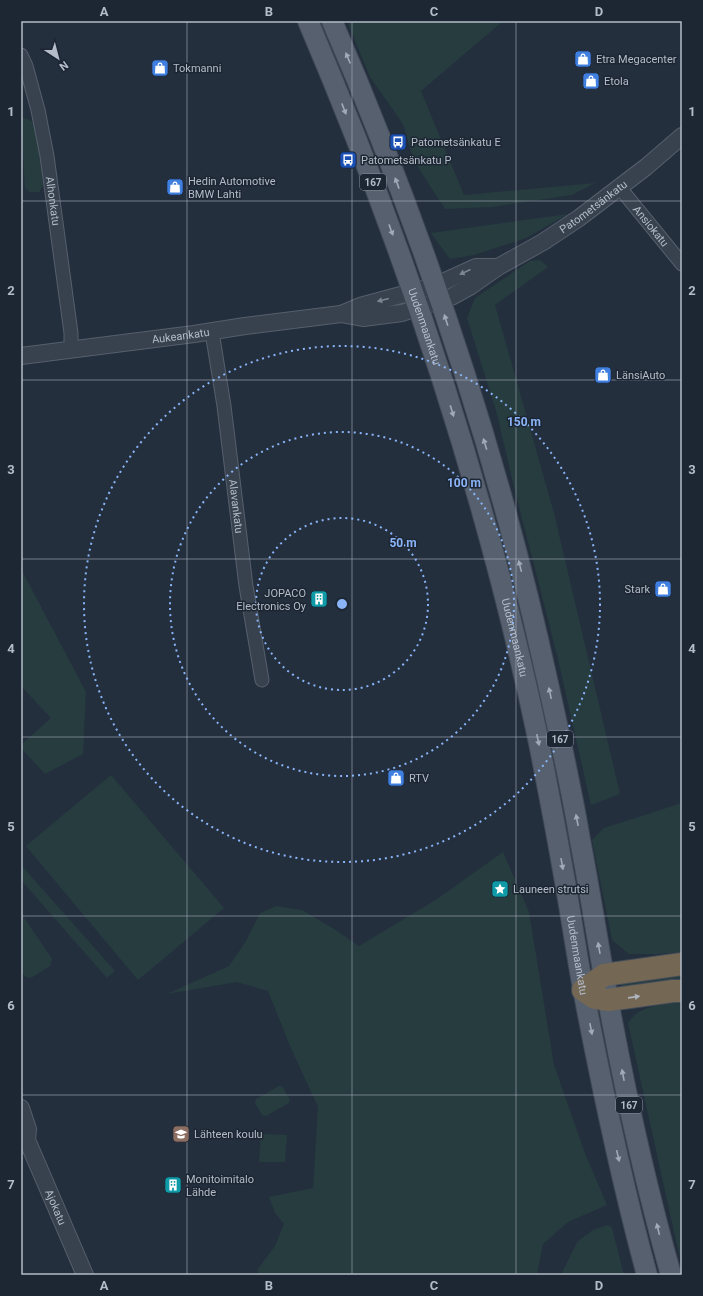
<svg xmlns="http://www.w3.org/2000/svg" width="703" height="1296" viewBox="0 0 703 1296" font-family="Roboto,sans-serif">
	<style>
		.green { fill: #263c3f }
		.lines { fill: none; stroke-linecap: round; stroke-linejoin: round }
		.minor-casing { stroke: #565f6c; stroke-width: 15 }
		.tertiary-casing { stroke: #565f6c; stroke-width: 18 }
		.primary-casing { stroke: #414a57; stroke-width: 22 }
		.motorway-casing { stroke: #434c59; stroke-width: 24 }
		.minor { stroke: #38414e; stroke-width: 13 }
		.tertiary { stroke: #38414e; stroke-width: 16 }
		.primary { stroke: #56606e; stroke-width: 20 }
		.motorway { stroke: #746855; stroke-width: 22 }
		.oneway { fill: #a1aab7 }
		.oneway2 { fill: #7c8592 }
		.oneway3 { fill: #aeb4bd }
		.grid { fill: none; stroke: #b4bcc9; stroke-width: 1; stroke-opacity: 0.55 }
		.ring { fill: none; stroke: #8ab4f8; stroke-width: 2; stroke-dasharray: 2 4 }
		.labels { text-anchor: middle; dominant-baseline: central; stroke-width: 3; stroke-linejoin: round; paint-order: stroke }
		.shield { fill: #1d2633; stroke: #878f9c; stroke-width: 1 }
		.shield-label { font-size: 10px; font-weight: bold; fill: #b4bcc9 }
		.poi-label { font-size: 11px; fill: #b4bcc9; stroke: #1d2633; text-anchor: start }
		.street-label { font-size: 11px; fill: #b4bcc9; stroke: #1d2633 }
		.centre { fill: #8ab4f8; stroke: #1d2633; stroke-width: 2 }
		.ring-label { font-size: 12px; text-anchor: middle; font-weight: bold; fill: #8ab4f8; stroke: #1d2633; stroke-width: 3; stroke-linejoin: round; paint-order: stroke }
		.neatline { fill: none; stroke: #b4bcc9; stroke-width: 1.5 }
		.grid-label { font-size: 13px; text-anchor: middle; font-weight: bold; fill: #b4bcc9 }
	</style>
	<rect width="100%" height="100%" fill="#242f3e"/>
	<g class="green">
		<polygon points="347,21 503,21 421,91 464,195 595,183 572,195 492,207 445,209 414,161 403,124 370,77"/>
		<path d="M21,118C28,118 32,121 36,127L43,186L39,192H30L25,188Z"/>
		<polygon points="568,214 526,238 474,255 450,259 431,233"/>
		<polygon points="540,260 548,267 495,305 554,513 620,794 591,805 557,655 513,483 497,414 467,318 475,298 530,261"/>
		<polygon points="21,569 86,692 83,754 45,774 21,748 21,745 51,718 21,686"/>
		<polygon points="111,775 224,908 138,980 26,846"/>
		<polygon points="682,803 682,952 659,954 629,954 612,940 592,840 604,828"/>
		<polygon points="503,852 529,912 554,1065 586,1156 607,1205 568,1222 543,1244 537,1275 259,1275 257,1270 275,1246 284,1224 275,1213 269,1197 313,1188 318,1107 290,1046 268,991 237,982 167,994 229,966 246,941 260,913 276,906 302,910 334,929 359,946 437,899"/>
		<polygon points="21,865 115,971 107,978 21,880"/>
		<polygon points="21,913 52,959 50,966 31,978 26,977 21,972"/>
		<polygon points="682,974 682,981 622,988 621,982"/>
		<path d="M682,1003V1264L675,1236L628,1023C639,1005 663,1004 682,1003Z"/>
		<polygon points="279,1086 283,1087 290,1100 289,1103 266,1116 262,1115 255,1103 256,1099"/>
		<polygon points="261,1134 287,1135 285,1162 259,1162"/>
		<polygon points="608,1225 612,1228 624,1275 561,1275 577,1242 593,1230"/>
	</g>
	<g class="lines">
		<defs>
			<g id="minor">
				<path id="s1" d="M21,55L26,66L38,110L47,156L71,333V349"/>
				<path id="s2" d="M620,188L682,264"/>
				<path id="s3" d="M212,332L224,406L246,586L262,680"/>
			</g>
			<g id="tertiary">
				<path id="s4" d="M341,314L363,318L402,313L451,297L471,286L498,267L543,242L579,218L646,167L682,136"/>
				<path id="s5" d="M21,356L194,334L245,326L341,314L360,306L434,286L476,267H498"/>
				<polyline points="21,1108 28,1129 27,1140"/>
				<path id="s6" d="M21,1132L27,1140L85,1275"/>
			</g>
			<g id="primary">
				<path id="s7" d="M308,21C407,253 487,495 539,743C547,784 555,824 562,865C570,908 576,951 584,994C602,1088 622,1183 647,1275"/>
				<path d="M332,21C423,232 498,455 547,679C559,733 571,786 580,840C592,902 601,964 613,1026C629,1110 648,1193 671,1275"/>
			</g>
			<polyline id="motorway" points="682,964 604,975 583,990 595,998 608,1000 673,991 682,991"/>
		</defs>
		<use href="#minor" class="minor-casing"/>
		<use href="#tertiary" class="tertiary-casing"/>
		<use href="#primary" class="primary-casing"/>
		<use href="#motorway" class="motorway-casing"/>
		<use href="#minor" class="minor"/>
		<use href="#tertiary" class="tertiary"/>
		<use href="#primary" class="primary"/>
		<use href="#motorway" class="motorway"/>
	</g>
	<defs><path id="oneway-solid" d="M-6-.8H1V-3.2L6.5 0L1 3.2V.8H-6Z"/></defs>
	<g class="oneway">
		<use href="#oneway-solid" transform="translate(348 58) rotate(-113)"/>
		<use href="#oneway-solid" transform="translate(344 109) rotate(69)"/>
		<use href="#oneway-solid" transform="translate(397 183) rotate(-110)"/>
		<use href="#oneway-solid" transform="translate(391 230) rotate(70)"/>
		<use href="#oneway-solid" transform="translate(446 320) rotate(-108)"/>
		<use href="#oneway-solid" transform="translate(452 411) rotate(73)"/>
		<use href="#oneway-solid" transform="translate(485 444) rotate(-107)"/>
		<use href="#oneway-solid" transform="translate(520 566) rotate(-104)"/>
		<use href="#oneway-solid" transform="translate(550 693) rotate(-102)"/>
		<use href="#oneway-solid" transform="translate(538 740) rotate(78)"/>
		<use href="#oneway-solid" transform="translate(577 820) rotate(-101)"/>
		<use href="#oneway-solid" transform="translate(562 864) rotate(80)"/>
		<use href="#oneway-solid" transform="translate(599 948) rotate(-100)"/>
		<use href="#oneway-solid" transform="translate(591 1029) rotate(79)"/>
		<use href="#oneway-solid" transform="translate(623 1075) rotate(-101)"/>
		<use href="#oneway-solid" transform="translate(618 1156) rotate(77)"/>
		<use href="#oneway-solid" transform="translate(658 1229) rotate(-104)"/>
	</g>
	<g class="oneway2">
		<use href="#oneway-solid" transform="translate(465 272) rotate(155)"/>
		<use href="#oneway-solid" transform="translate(383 300) rotate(166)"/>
	</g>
	<use class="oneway3" href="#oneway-solid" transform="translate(634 997) rotate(-8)"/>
	<path class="grid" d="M187,21V1275M352,21V1275M516,21V1275M21,201H682M21,380H682M21,559H682M21,737H682M21,916H682M21,1095H682"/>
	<g class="ring">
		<circle cx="342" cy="604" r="86"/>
		<circle cx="342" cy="604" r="172"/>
		<circle cx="342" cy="604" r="258"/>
	</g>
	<defs>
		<symbol id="shop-square" viewBox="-11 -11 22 22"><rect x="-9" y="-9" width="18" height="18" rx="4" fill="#3f7fe0" stroke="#1d2633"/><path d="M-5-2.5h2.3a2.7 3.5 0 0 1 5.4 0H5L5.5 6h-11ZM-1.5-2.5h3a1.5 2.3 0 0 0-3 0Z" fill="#fff"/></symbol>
		<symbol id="bus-square" viewBox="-11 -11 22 22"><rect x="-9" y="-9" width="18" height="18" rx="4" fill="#1a4fb4" stroke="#1d2633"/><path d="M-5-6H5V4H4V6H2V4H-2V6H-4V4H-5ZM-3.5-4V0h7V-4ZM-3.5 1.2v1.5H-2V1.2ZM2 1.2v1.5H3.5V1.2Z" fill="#fff"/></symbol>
		<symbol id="building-square" viewBox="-11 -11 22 22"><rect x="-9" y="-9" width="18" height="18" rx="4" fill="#0f9aa8" stroke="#1d2633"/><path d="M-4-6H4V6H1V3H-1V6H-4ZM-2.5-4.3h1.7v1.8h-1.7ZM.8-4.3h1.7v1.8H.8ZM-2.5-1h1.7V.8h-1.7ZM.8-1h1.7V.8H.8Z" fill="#fff"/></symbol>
		<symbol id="sight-square" viewBox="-11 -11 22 22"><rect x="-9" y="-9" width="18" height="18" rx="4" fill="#0f9aa8" stroke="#1d2633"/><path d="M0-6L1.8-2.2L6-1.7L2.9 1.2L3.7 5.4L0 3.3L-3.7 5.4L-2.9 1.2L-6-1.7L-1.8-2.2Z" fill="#fff"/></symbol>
		<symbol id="school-square" viewBox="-11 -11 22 22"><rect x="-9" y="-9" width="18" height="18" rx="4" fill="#8d6e63" stroke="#1d2633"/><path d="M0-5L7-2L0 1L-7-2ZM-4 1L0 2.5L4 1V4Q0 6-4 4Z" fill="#fff"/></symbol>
	</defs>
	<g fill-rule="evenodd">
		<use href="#shop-square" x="573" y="49" width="20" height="20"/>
		<use href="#shop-square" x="150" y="58" width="20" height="20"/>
		<use href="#shop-square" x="581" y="71" width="20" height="20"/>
		<use href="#bus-square" x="388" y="132" width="20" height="20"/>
		<use href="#bus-square" x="338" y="150" width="20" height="20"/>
		<use href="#shop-square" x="165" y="177" width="20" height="20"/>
		<use href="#shop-square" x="593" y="365" width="20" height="20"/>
		<use href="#shop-square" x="653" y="579" width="20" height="20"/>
		<use href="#building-square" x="309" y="589" width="20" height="20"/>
		<use href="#shop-square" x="386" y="768" width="20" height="20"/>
		<use href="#sight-square" x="490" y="879" width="20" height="20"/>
		<use href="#school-square" x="171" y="1124" width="20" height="20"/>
		<use href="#building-square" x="163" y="1175" width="20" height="20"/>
	</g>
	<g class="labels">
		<g class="shield">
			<rect x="360" y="174" width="26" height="16" rx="3"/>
			<rect x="547" y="731" width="26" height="16" rx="3"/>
			<rect x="616" y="1097" width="26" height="16" rx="3"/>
		</g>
		<g class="shield-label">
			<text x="373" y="182">167</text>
			<text x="560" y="739">167</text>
			<text x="629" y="1105">167</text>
		</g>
		<g class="poi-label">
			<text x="596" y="59">Etra Megacenter</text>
			<text x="173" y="68">Tokmanni</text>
			<text x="604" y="81">Etola</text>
			<text x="411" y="142">Patometsänkatu E</text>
			<text x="361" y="160">Patometsänkatu P</text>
			<text x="188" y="181">Hedin Automotive<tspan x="188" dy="13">BMW Lahti</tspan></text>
			<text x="616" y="375">LänsiAuto</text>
			<text x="650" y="589" text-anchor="end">Stark</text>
			<text x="306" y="593" text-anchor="end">JOPACO<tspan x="306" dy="13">Electronics Oy</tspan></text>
			<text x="409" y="778">RTV</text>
			<text x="513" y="889">Launeen strutsi</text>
			<text x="194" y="1134">Lähteen koulu</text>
			<text x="186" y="1179">Monitoimitalo<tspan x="186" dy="13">Lähde</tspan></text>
		</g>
		<g class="street-label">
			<text stroke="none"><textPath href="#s1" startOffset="150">Alhonkatu</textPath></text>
			<text stroke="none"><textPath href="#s4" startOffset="282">Patometsänkatu</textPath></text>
			<text stroke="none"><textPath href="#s2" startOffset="49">Ansiokatu</textPath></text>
			<text stroke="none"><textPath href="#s7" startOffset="327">Uudenmaankatu</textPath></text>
			<text stroke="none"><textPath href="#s5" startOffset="161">Aukeankatu</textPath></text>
			<text stroke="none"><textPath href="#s3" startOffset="176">Alavankatu</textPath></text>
			<text stroke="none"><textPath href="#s7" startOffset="651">Uudenmaankatu</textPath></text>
			<text stroke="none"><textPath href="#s7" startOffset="975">Uudenmaankatu</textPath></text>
			<text stroke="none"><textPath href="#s6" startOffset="83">Ajokatu</textPath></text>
		</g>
	</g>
	<circle cx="342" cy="604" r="6" class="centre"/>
	<g class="ring-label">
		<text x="524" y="426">150 m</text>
		<text x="464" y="487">100 m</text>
		<text x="403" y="547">50 m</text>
	</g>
	<rect width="703" height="1296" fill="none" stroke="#1d2633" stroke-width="44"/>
	<g transform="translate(58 58) rotate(144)" stroke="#1d2633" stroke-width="3" paint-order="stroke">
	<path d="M0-3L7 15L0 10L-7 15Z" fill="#b4bcc9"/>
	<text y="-6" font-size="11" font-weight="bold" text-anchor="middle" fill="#b4bcc9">N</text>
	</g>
	<rect x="22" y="22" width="659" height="1252" class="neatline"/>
	<g class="grid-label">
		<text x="104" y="16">A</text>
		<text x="269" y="16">B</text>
		<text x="434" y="16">C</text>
		<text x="599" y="16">D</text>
		<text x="11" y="116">1</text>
		<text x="692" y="116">1</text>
		<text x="11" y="295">2</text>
		<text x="692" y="295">2</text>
		<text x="11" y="474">3</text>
		<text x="692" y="474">3</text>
		<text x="11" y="653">4</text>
		<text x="692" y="653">4</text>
		<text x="11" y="831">5</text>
		<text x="692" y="831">5</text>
		<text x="11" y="1010">6</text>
		<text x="692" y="1010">6</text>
		<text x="11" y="1189">7</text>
		<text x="692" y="1189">7</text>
		<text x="104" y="1290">A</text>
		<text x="269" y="1290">B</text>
		<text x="434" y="1290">C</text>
		<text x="599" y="1290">D</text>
	</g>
</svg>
